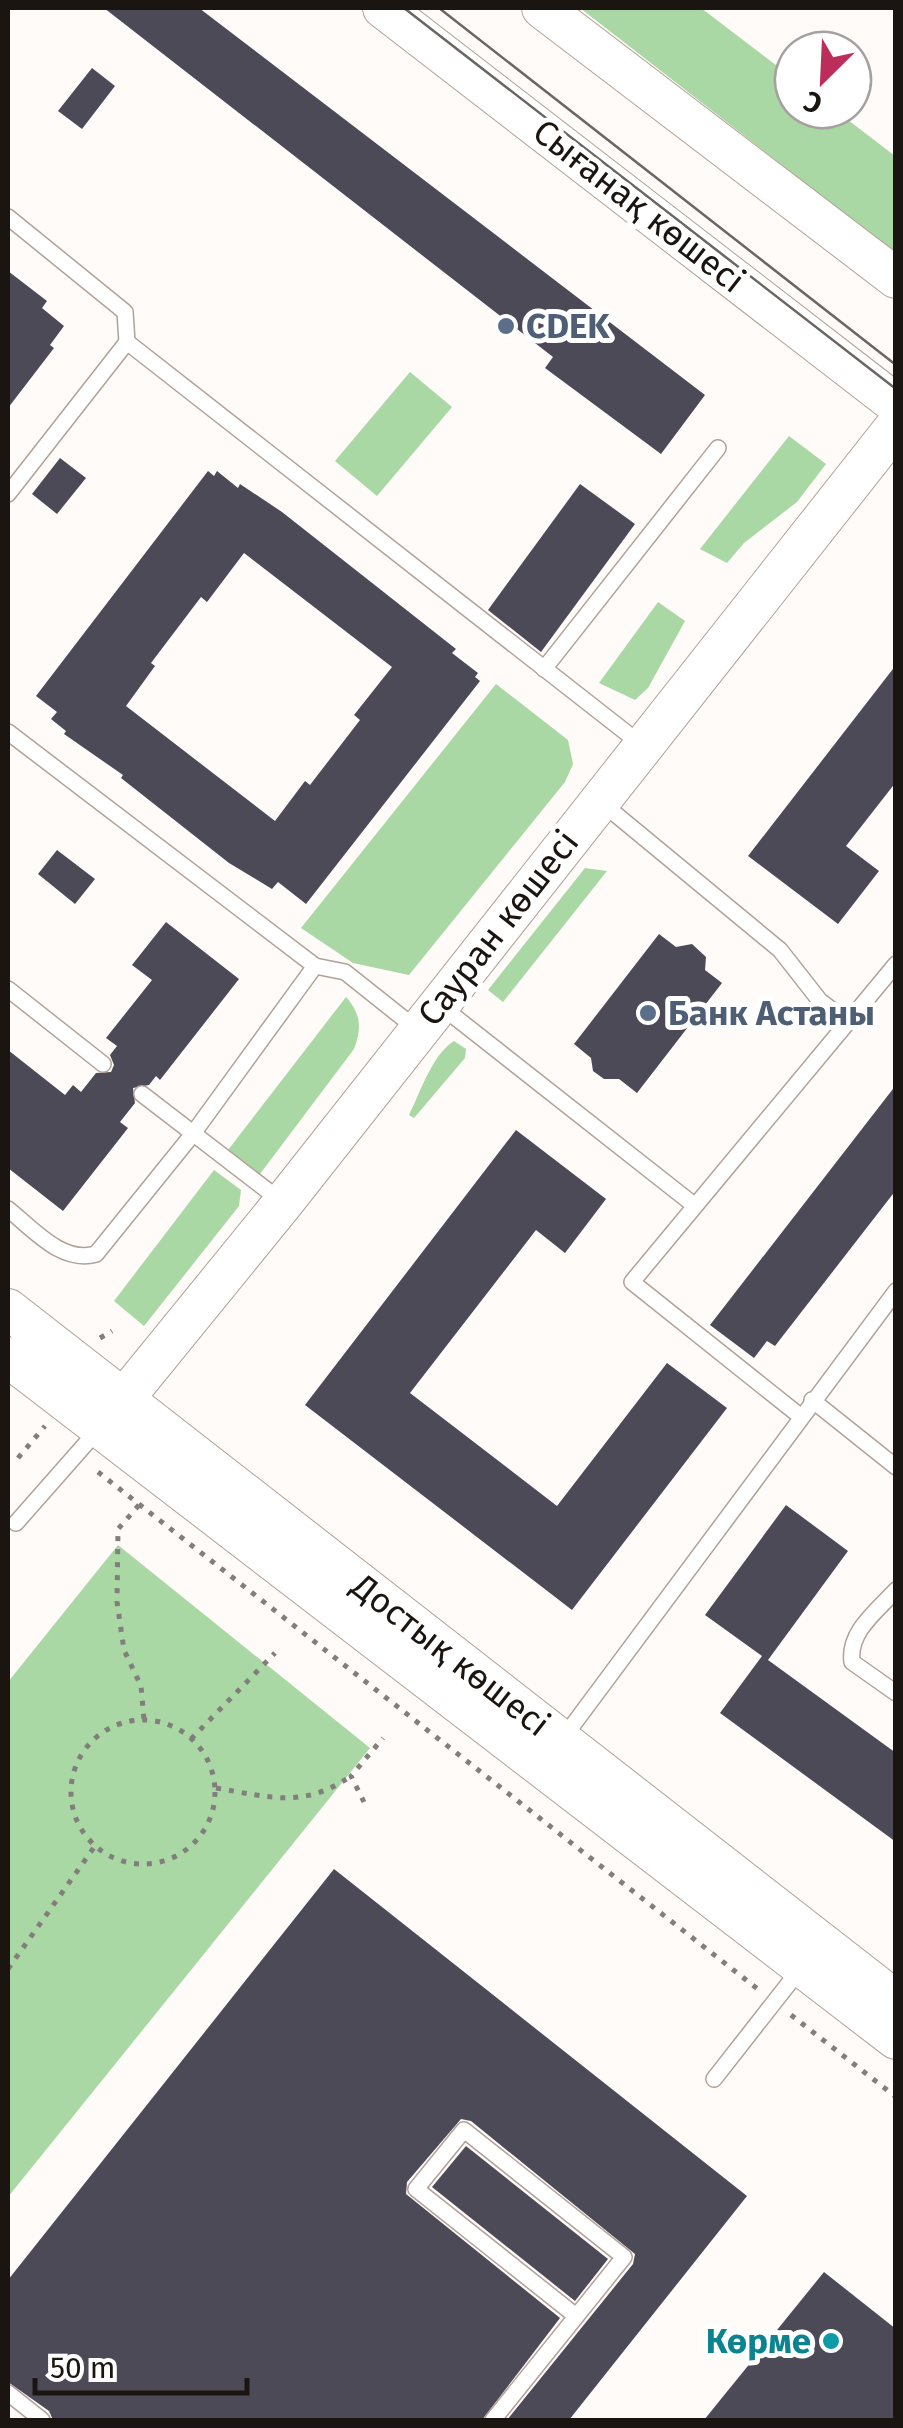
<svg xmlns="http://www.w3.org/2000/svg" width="903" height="2428" viewBox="0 0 903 2428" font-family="'Fira Sans',sans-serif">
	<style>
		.green { fill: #a9d8a4 }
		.building { fill: #4d4a58; fill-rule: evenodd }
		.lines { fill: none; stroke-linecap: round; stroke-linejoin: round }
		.lane-casing { stroke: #b2a198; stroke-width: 18 }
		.secondary-casing { stroke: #b2a198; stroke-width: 42 }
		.path { stroke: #827e7b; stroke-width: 5; stroke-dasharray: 5 8; stroke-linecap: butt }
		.lane { stroke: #fff; stroke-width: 15 }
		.secondary { stroke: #fff; stroke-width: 40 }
		.tram { stroke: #6b6663; stroke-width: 2.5 }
		.service-dot { fill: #5c6f8a; stroke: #fff; stroke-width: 4 }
		.culture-dot { fill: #0f9aa8; stroke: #fff; stroke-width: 4 }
		.labels { text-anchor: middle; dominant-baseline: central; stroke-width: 10; stroke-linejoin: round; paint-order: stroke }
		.street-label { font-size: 35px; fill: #1b1512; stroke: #fff }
		.service-label { font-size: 35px; font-weight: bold; fill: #4e5e75; stroke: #fff; text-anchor: start }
		.culture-label { font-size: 35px; font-weight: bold; fill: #0d838f; stroke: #fff; text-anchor: end }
	</style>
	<rect width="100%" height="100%" fill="#fefbf9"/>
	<g class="green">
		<polygon points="580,8 701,8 793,78 793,110 835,110 895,156 895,253"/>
		<polygon points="410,372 452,407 377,496 335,461"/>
		<polygon points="789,436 826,464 797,502 744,543 727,563 700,549"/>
		<polygon points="658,602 685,621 648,688 635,700 599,683"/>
		<polygon points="496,684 568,740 573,764 565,782 409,975 353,963 301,928"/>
		<polygon points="585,868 607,871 503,1002 488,990"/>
		<path d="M346,997C361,1014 362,1028 354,1049L260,1174L228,1150Z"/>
		<path d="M454,1041L466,1049L465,1058L414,1118L409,1115C421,1091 432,1055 454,1041Z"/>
		<polygon points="214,1170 241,1190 239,1206 144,1326 114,1301"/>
		<polygon points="118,1545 370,1748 8,2197 8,1682"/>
	</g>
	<g class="building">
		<polygon points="104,8 199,8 705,395 661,454 545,368 553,357"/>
		<polygon points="92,68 115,86 82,129 58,111"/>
		<polygon points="8,271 47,301 42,308 64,326 50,345 54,348 8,408"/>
		<polygon points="60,458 86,478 57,514 32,494"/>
		<path d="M208,471L214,476L217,471L238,488L240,484L282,512L456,649L452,653L478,673L475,677L480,681L306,904L278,882L272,889L229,863L121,778L123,775L64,734L66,731L51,719L57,712L36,696ZM244,553L392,667L354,715L360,720L310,785L305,781L275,821L126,706L155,666L151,663L201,597L207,602Z"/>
		<polygon points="580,484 635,524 541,652 488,610"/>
		<polygon points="896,665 896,782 846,846 879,871 838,924 748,856"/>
		<polygon points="57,850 95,879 75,904 38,874"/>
		<polygon points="166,922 239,979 160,1080 156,1076 149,1085 133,1088 135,1103 120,1122 128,1128 63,1211 8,1168 8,1050 65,1095 73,1085 81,1092 96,1073 111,1072 114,1065 110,1055 117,1046 106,1038 152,980 132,965"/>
		<polygon points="659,934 676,947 692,944 706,957 705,970 722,983 637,1093 619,1079 604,1079 593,1071 591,1058 574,1044"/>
		<polygon points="896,1085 896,1190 775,1346 767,1341 754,1358 710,1325"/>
		<polygon points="516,1130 606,1199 565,1253 536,1230 410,1393 557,1506 667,1363 727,1408 572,1610 305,1405"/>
		<polygon points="786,1505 848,1551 768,1660 896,1753 896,1842 720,1713 762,1656 705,1615"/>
		<polygon points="334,1869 747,2196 569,2420 507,2420 633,2264 635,2254 471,2121 461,2119 407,2182 406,2194 560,2318 482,2420 53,2420 49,2411 8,2382 8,2280"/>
		<polygon points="466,2146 608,2259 575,2301 432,2187"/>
		<polygon points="824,2272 896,2329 896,2420 704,2420"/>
	</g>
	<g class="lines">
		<defs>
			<g id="lane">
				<polyline points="8,217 125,312 127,342"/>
				<polyline points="8,494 127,342 642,745"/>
				<polyline points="544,669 718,448"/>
				<polyline points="8,732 315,966 345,972 418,1030"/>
				<polyline points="602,803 780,950 820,1001 848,1022 896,964"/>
				<polyline points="8,989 103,1064"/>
				<polyline points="441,1006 694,1205"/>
				<polyline points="142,1094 281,1201"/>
				<path d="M8,1209C33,1229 62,1264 96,1254L192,1135L315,966"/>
				<polyline points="812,1400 896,1467"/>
				<polyline points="800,1416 632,1282 848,1022"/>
				<polyline points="16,1523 97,1431"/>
				<path d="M896,1590C876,1612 848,1632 852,1662L896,1693"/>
				<polyline points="561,1741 896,1291"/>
				<polyline points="714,2079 801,1968"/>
				<polyline points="8,2393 42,2420"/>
				<polyline points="493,2420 624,2257 464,2130 416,2189 576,2316"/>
			</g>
			<g id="secondary">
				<polyline points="383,8 896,404"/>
				<polyline points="542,8 896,278"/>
				<polyline points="8,1309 896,2001"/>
				<polyline points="8,1357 896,2039"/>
				<polyline points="100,1428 283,1203 896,426"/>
			</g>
		</defs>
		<use href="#lane" class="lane-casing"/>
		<use href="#secondary" class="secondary-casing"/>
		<g class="path">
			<polyline points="100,1338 112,1331"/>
			<polyline points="18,1458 45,1426"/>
			<polyline points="98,1472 759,1990"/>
			<polyline points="139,1505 118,1529 117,1602 124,1650 141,1686 144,1720"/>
			<circle cx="143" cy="1792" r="72"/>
			<polyline points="191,1739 275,1653"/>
			<path d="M216,1788C270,1797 303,1809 351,1776"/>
			<polyline points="364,1802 351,1776 383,1738"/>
			<polyline points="8,1969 95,1846"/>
			<polyline points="791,2015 896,2097"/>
		</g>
		<use href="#lane" class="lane"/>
		<use href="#secondary" class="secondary"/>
		<g class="tram">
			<polyline points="404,8 896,389"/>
			<polyline points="439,8 896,365"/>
		</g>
	</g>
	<g class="service-dot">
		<circle cx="506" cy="326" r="10"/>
		<circle cx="648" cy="1013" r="10"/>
	</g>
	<circle class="culture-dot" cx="831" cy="2341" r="10"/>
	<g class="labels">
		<g class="street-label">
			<text transform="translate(639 206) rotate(38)">Сығанақ көшесі</text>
			<text transform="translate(498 928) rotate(-52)">Сауран көшесі</text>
			<text transform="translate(451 1655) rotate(38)">Достық көшесі</text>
		</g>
		<g class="service-label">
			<text x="526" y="326">CDEK</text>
			<text x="668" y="1013">Банк Астаны</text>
		</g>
		<g class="culture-label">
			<text x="811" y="2341">Көрме</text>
		</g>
	</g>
	<rect width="903" height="2428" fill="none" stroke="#1b1512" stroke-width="20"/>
	<g transform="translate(823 80) rotate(204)"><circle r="48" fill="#ffffff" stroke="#a4a1a0" stroke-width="2.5"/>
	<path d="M0-8L18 38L0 25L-18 38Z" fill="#bc2d5b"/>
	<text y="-15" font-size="28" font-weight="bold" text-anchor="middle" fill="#1b1512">С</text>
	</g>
	<path d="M35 2378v15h212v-15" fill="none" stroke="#1b1512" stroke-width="5"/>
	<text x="50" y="2378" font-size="30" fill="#1b1512" stroke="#ffffff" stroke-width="8" paint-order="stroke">50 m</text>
</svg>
